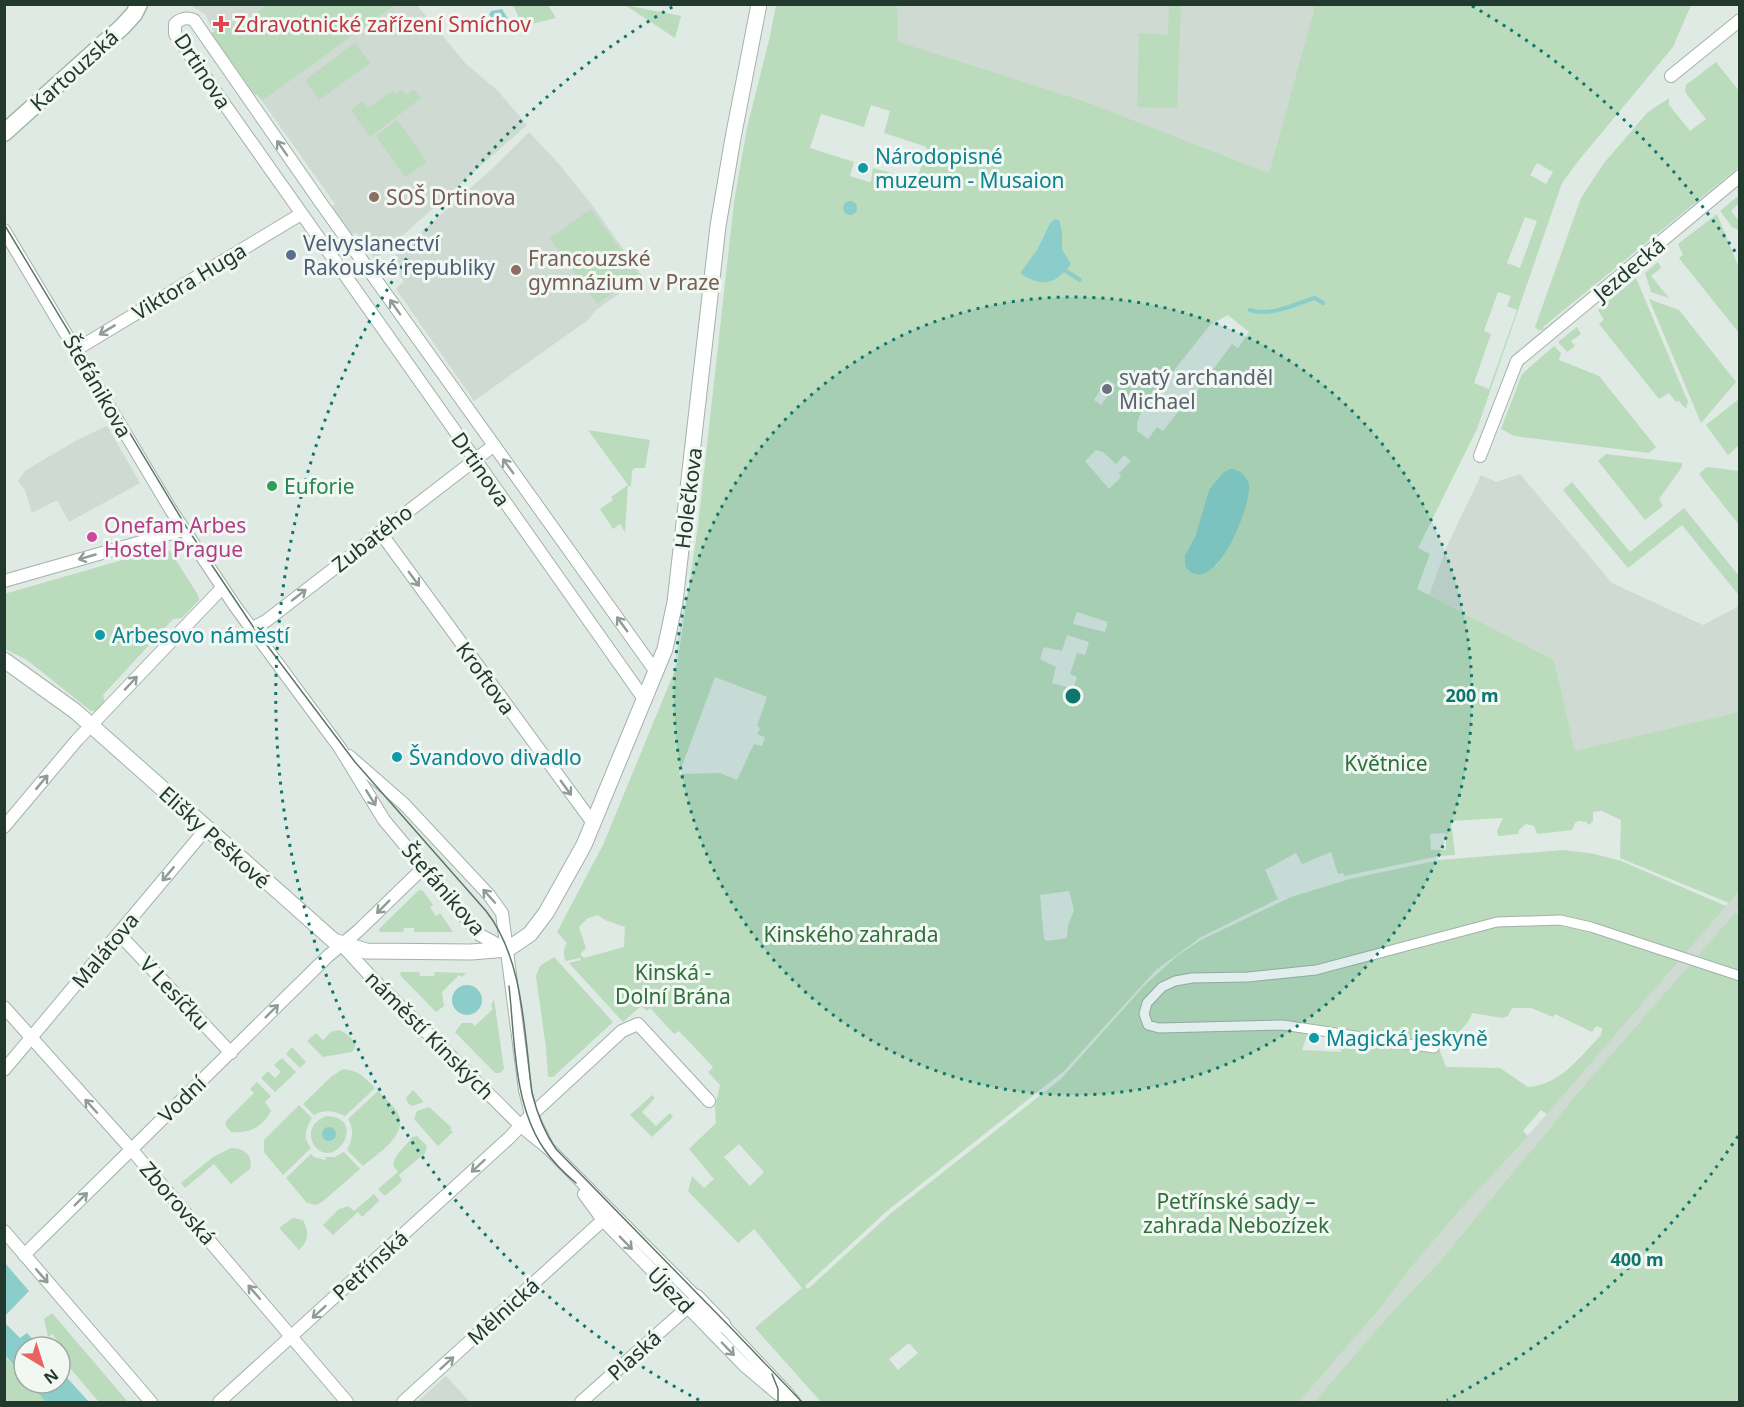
<svg xmlns="http://www.w3.org/2000/svg" width="1744" height="1407" viewBox="0 0 1744 1407" font-family="'Noto Sans',sans-serif">
	<style>
		.built { fill: #cfdad2 }
		.green { fill: #badbbc; fill-rule: evenodd }
		.water { fill: #8bcdca }
		.lines { fill: none; stroke-linecap: round; stroke-linejoin: round }
		.stream { stroke: #8bcdca; stroke-width: 4 }
		.pedestrian-casing { stroke: #a3b2aa; stroke-width: 11 }
		.minor-casing { stroke: #a3b2aa; stroke-width: 14 }
		.tertiary-casing { stroke: #a3b2aa; stroke-width: 17 }
		.secondary-casing { stroke: #a0b6a9; stroke-width: 19 }
		.pedestrian { stroke: #fff; stroke-width: 9 }
		.minor { stroke: #fff; stroke-width: 12 }
		.tertiary { stroke: #fff; stroke-width: 15 }
		.secondary { stroke: #fff; stroke-width: 16 }
		.tram { stroke: #5c7669; stroke-width: 1.5 }
		.oneway { stroke: #909c96 }
		.ring { fill: none; stroke: #0f766e; stroke-width: 3; stroke-dasharray: 3 6 }
		.health-dot { fill: #e0444e; stroke: #f1f7f2; stroke-width: 2 }
		.culture-dot { fill: #0f9aa8; stroke: #f1f7f2; stroke-width: 2 }
		.education-dot { fill: #8d6e63; stroke: #f1f7f2; stroke-width: 2 }
		.service-dot { fill: #5c6f8a; stroke: #f1f7f2; stroke-width: 2 }
		.worship-dot { fill: #6b7280; stroke: #f1f7f2; stroke-width: 2 }
		.leisure-dot { fill: #2e9e5b; stroke: #f1f7f2; stroke-width: 2 }
		.hotel-dot { fill: #d1479c; stroke: #f1f7f2; stroke-width: 2 }
		.labels { text-anchor: middle; dominant-baseline: central; stroke-width: 6; stroke-linejoin: round; paint-order: stroke }
		.health-label { font-size: 21px; fill: #be3a42; stroke: #f1f7f2; text-anchor: start }
		.street-label { font-size: 21px; fill: #223a2e; stroke: #f1f7f2 }
		.culture-label { font-size: 21px; fill: #0d838f; stroke: #f1f7f2; text-anchor: start }
		.education-label { font-size: 21px; fill: #785e54; stroke: #f1f7f2; text-anchor: start }
		.service-label { font-size: 21px; fill: #4e5e75; stroke: #f1f7f2; text-anchor: start }
		.worship-label { font-size: 21px; fill: #5b616d; stroke: #f1f7f2; text-anchor: start }
		.leisure-label { font-size: 21px; fill: #27864d; stroke: #f1f7f2; text-anchor: start }
		.hotel-label { font-size: 21px; fill: #b23c85; stroke: #f1f7f2; text-anchor: start }
		.park-label { font-size: 21px; fill: #2e6f3a; stroke: #f1f7f2 }
		.centre { fill: #0f766e; stroke: #f1f7f2; stroke-width: 3 }
		.ring-label { font-size: 18px; text-anchor: middle; font-weight: bold; fill: #0f766e; stroke: #f1f7f2; stroke-width: 6; stroke-linejoin: round; paint-order: stroke }
	</style>
	<rect width="100%" height="100%" fill="#e0eae4"/>
	<g class="built">
		<polygon points="1313,4 1315,11 1269,173 1084,101 778,5"/>
		<polygon points="190,5 267,5 250,17 214,32 205,14"/>
		<polygon points="395,5 417,5 466,64 498,91 527,125 375,260 356,233 351,234 337,215 332,207 335,204 262,101"/>
		<polygon points="529,132 560,165 595,209 643,277 596,310 588,320 474,401 396,289 404,281 387,263 495,166"/>
		<polygon points="107,426 140,483 69,522 57,500 32,513 25,490 18,481 26,470 79,439"/>
		<polygon points="1520,474 1612,583 1703,625 1739,606 1739,712 1575,752 1554,660 1429,595 1447,546 1481,475 1496,482"/>
		<polygon points="1739,890 1739,909 1517,1167 1442,1259 1391,1313 1314,1402 1299,1402 1382,1306 1414,1264 1459,1211 1539,1123"/>
		<polygon points="446,1376 470,1402 417,1402"/>
	</g>
	<g class="green">
		<polygon points="267,5 267,4 395,5 262,101 257,95 255,95 211,33 250,17"/>
		<polygon points="513,5 548,5 556,18 523,26"/>
		<polygon points="625,5 681,16 675,38"/>
		<path d="M776,5H897L898,42L1084,101L1269,173L1314,11L1313,5H1691L1673,47L1579,160L1562,183L1477,429L1418,548L1430,554L1417,589L1554,660L1575,751L1739,712V890L1729,903L1620,858L1621,820L1602,811L1593,812V821L1589,825L1586,822L1579,821L1575,823L1572,830L1537,834L1534,826L1526,824L1519,830L1518,834L1498,836L1497,831L1503,818L1451,821L1455,855L1439,856L1345,876L1343,873L1338,874L1331,852L1302,864L1296,853L1265,870L1278,899L1201,937L1156,970L1064,1071L887,1211L805,1286L808,1289L890,1214L1061,1079L1144,986L1178,955L1201,940L1291,897L1350,879L1439,860L1563,850L1595,854L1621,861L1726,906L1547,1114L1541,1110L1523,1131L1528,1136L1459,1211L1414,1264L1382,1306L1299,1402H821L755,1328L802,1288L754,1229L738,1243L688,1191L692,1176L704,1188L714,1179L689,1149L716,1123L715,1106L720,1085L708,1072L713,1067L679,1031L674,1034L650,1008L647,1011L641,1006L623,1022L569,963L581,960L580,958L566,961C563,955 563,949 567,943L557,932L603,845L677,665L698,526L734,202L747,128L770,36ZM871,105L890,111L884,133L927,147L917,180L873,168L871,181L869,182L850,176L854,162L810,148L821,114L864,127ZM1537,163L1553,172L1546,184L1530,175ZM1525,217L1537,221L1520,268L1507,263ZM1050,223L1062,233V249L1071,264L1021,274L1037,250ZM1498,292L1511,296L1507,306L1517,310L1489,389L1474,383L1491,334L1484,331ZM1228,315L1249,332L1238,348L1232,344L1184,409L1182,407L1163,431L1157,427L1148,439L1137,431V423L1141,412L1210,325ZM1107,379L1116,385L1101,405L1094,400ZM1096,450L1103,452L1116,464L1124,455L1131,461L1119,473L1121,477L1109,489L1085,461ZM1209,490L1243,515L1227,550L1216,566H1185V555L1195,537ZM1077,612L1108,622L1105,632L1073,624ZM1067,635L1089,642L1085,655L1077,653L1070,674L1077,677L1073,689L1052,683L1056,667L1040,659L1044,647L1062,651ZM715,677L767,697L757,726L760,728L757,734L765,737L762,746L754,744L737,780L720,773L679,774ZM1446,833V850H1431L1430,834ZM1069,891L1074,910L1068,926L1067,938L1047,941L1044,939L1040,895ZM598,915L605,920L625,927L624,947L584,958L580,954L586,948L579,927L588,918ZM1512,1008H1531L1553,1017L1555,1014L1592,1032L1596,1026L1602,1028L1601,1035C1580,1057 1560,1085 1528,1087L1500,1068L1446,1067L1438,1046C1450,1040 1469,1026 1472,1013L1502,1018L1508,1016ZM1307,1035L1338,1037L1341,1052L1302,1050ZM739,1144L764,1172L750,1186L724,1157ZM909,1343L918,1353L898,1370L889,1359Z"/>
		<polygon points="1169,5 1181,5 1177,108 1137,107 1139,33 1168,35"/>
		<polygon points="355,43 370,63 319,100 305,80"/>
		<polygon points="1716,62 1739,91 1739,167 1543,327 1545,328 1539,331 1535,327 1581,198 1604,163 1648,112 1669,98 1669,105 1690,131 1706,119 1685,92 1686,85"/>
		<polygon points="414,89 421,98 370,137 351,110 363,101 368,108 393,91 396,95 402,90 406,95"/>
		<polygon points="397,120 427,162 405,177 376,136"/>
		<polygon points="1738,196 1739,203 1731,211 1739,221 1739,230 1732,227 1720,211"/>
		<polygon points="591,209 638,274 597,304 550,238"/>
		<polygon points="1717,214 1739,268 1739,333 1679,258 1683,255 1678,244"/>
		<polygon points="1658,262 1661,268 1651,276 1669,298 1651,292 1645,273"/>
		<polygon points="1636,278 1685,395 1688,401 1686,409 1679,401 1676,402 1669,393 1659,399 1599,324 1604,320 1598,310"/>
		<polygon points="1649,299 1679,310 1736,382 1701,423"/>
		<polygon points="1577,327 1581,334 1571,341 1575,346 1567,352 1558,342"/>
		<polygon points="1554,346 1561,353 1559,360 1599,376 1656,447 1649,453 1514,436 1501,429 1522,374"/>
		<polygon points="1739,399 1739,445 1728,455 1706,425"/>
		<polygon points="588,430 650,440 645,468 635,468 632,471 631,486 628,486 625,532 620,524 613,529 600,509 613,500 611,497 628,485"/>
		<polygon points="1606,454 1682,463 1682,467 1659,499 1663,506 1645,520 1598,461"/>
		<polygon points="1707,467 1739,471 1739,525 1699,474"/>
		<polygon points="1572,482 1630,552 1684,508 1739,576 1739,593 1737,593 1682,525 1628,568 1563,490"/>
		<polygon points="164,548 170,551 198,595 199,600 182,618 173,619 103,695 105,705 97,711 91,711 27,660 5,649 4,594"/>
		<polygon points="419,890 423,891 433,905 430,907 436,916 440,913 453,932 414,932 414,928 404,928 403,932 380,932 379,929"/>
		<polygon points="1736,912 1739,914 1739,1402 1314,1402 1391,1313 1442,1259 1517,1167 1548,1131 1571,1101"/>
		<polygon points="554,957 613,1022 553,1077 548,1077 546,1048 536,976 540,966"/>
		<polygon points="401,972 419,972 420,976 434,976 435,972 466,973 462,977 459,975 442,992 444,1006 436,1012 400,975"/>
		<polygon points="494,999 504,1069 500,1073 495,1073 455,1032 462,1023 472,1023 475,1026 493,1009 491,1006"/>
		<path d="M338,1030C346,1032 352,1038 356,1045L352,1052L323,1057L307,1041L316,1033L323,1040L331,1032Z"/>
		<polygon points="292,1047 306,1062 300,1068 286,1054"/>
		<polygon points="282,1058 296,1072 275,1092 261,1078 268,1071 275,1078 281,1072 274,1065"/>
		<path d="M343,1069C360,1071 363,1076 375,1088L345,1116C334,1111 325,1109 314,1115L303,1104L332,1076Z"/>
		<path d="M257,1082L271,1096L265,1102L271,1111C262,1127 250,1134 231,1132L226,1126V1121L254,1093L250,1089Z"/>
		<polygon points="413,1090 424,1102 412,1106 408,1103 406,1098"/>
		<path d="M378,1091C385,1098 393,1105 398,1113C409,1135 377,1154 363,1166L347,1150C353,1139 354,1129 348,1119Z"/>
		<polygon points="652,1095 655,1098 642,1112 656,1126 670,1113 673,1117 652,1137 630,1115"/>
		<path d="M299,1105L312,1118C305,1129 303,1138 311,1148L283,1175L264,1152V1140Z"/>
		<polygon points="429,1107 452,1128 450,1130 453,1132 438,1146 414,1119 417,1111"/>
		<path d="M327,1116C369,1118 334,1173 314,1145C306,1132 314,1120 327,1116Z"/>
		<path d="M417,1136L427,1146L425,1153L399,1175L402,1181L386,1195H384L378,1189L398,1172L393,1165C395,1153 406,1147 412,1137Z"/>
		<path d="M231,1148C241,1148 249,1152 251,1162L250,1169L231,1184L214,1164L185,1188L181,1183L213,1157Z"/>
		<polygon points="313,1152 311,1154 314,1157 325,1160 326,1158 323,1157 335,1157 344,1152 360,1169 322,1202 316,1205 307,1203 286,1178 313,1152 320,1156"/>
		<polygon points="374,1194 379,1200 378,1202 362,1217 358,1212 333,1235 323,1225 339,1209 348,1206 354,1211"/>
		<path d="M293,1218L303,1220C309,1232 309,1241 299,1250L279,1228Z"/>
		<polygon points="52,1313 128,1402 99,1402 64,1361 67,1358 60,1350 62,1346 52,1334 48,1337 44,1319"/>
		<polygon points="4,1355 24,1377 24,1383 29,1383 46,1402 5,1402"/>
	</g>
	<g class="water">
		<polygon points="502,9 508,19 506,23 494,20 489,15 491,11"/>
		<circle cx="850" cy="208" r="7"/>
		<path d="M1055,219L1059,220L1062,232V249L1071,264C1055,284 1044,288 1021,274V272L1037,250L1050,223Z"/>
		<path d="M1230,469C1240,469 1248,477 1249,486C1251,507 1213,603 1185,566V555L1195,537L1209,490L1223,473Z"/>
		<circle cx="467" cy="1000" r="15"/>
		<circle cx="329" cy="1134" r="7"/>
		<polygon points="4,1262 29,1291 5,1316 4,1316"/>
		<polygon points="4,1322 20,1338 27,1333 40,1347 24,1347 24,1377 5,1355"/>
		<polygon points="60,1370 89,1402 46,1402 29,1383 60,1383"/>
	</g>
	<g class="lines">
		<g class="stream">
			<polyline points="1063,269 1080,280"/>
			<path d="M1250,310C1270,317 1295,304 1315,298L1323,303"/>
		</g>
		<defs>
			<polyline id="pedestrian" points="1434,1048 1283,1025 1159,1028 1148,1025 1144,1014 1147,1003 1162,987 1175,981 1192,978 1248,977 1316,970 1497,922 1560,920 1591,927 1740,976"/>
			<g id="minor">
				<polyline points="1671,76 1740,20"/>
				<polyline points="4,230 171,510 235,606 340,748 384,820 480,935 506,949"/>
				<polyline points="77,349 301,214"/>
				<polyline points="1480,456 1517,361 1740,176"/>
				<polyline points="380,532 593,823"/>
				<polyline points="4,581 183,530"/>
				<polyline points="251,629 266,621 493,446"/>
				<path d="M644,699L175,34V24C181,18 186,17 194,20L321,203L656,672"/>
				<polyline points="349,756 404,804 489,895 502,913 525,1090 531,1114 546,1144"/>
				<polyline points="4,827 77,740 222,588"/>
				<polyline points="119,934 231,1053"/>
				<polyline points="341,944 373,979 521,1126 548,1148 696,1297"/>
				<polyline points="4,1007 131,1149 347,1402"/>
				<polyline points="4,1070 206,829"/>
				<polyline points="584,1194 603,1220 746,1367 778,1394 793,1400"/>
				<polyline points="4,1231 151,1402"/>
				<polyline points="24,1255 328,956 358,931 423,868"/>
				<polyline points="723,1325 789,1395"/>
				<polyline points="219,1402 509,1138 528,1118 622,1031 638,1024 709,1101"/>
				<polyline points="403,1402 603,1220"/>
				<polyline points="581,1402 688,1307"/>
			</g>
			<g id="tertiary">
				<polyline points="4,660 75,711 334,941 366,951 471,952 508,949 530,934 546,913 584,845 665,649 675,602 718,226 733,138 759,4"/>
				<polyline points="696,1297 723,1325"/>
			</g>
			<polyline id="secondary" points="4,133 122,27 134,14 139,4"/>
		</defs>
		<use href="#pedestrian" class="pedestrian-casing"/>
		<use href="#minor" class="minor-casing"/>
		<use href="#tertiary" class="tertiary-casing"/>
		<use href="#secondary" class="secondary-casing"/>
		<use href="#pedestrian" class="pedestrian"/>
		<use href="#minor" class="minor"/>
		<use href="#tertiary" class="tertiary"/>
		<use href="#secondary" class="secondary"/>
		<g class="tram">
			<path d="M4,224L187,528L254,628L355,762L486,911C524,959 524,1033 532,1093C537,1113 544,1132 556,1149L733,1330L802,1402"/>
			<path d="M509,986C515,1039 513,1104 544,1149C553,1162 564,1173 576,1183"/>
			<polyline points="772,1374 778,1389 778,1402"/>
		</g>
	</g>
	<defs><path id="oneway-shaft" d="M-6 0H5M1.5-3L5.5 0L1.5 3" fill="none" stroke-width="1.6" stroke-linecap="round" stroke-linejoin="round" transform="scale(1.5)"/></defs>
	<g class="oneway">
		<use href="#oneway-shaft" transform="translate(282 148) rotate(-125)"/>
		<use href="#oneway-shaft" transform="translate(395 307) rotate(-125)"/>
		<use href="#oneway-shaft" transform="translate(107 330) rotate(149)"/>
		<use href="#oneway-shaft" transform="translate(508 466) rotate(-126)"/>
		<use href="#oneway-shaft" transform="translate(87 557) rotate(164)"/>
		<use href="#oneway-shaft" transform="translate(414 579) rotate(54)"/>
		<use href="#oneway-shaft" transform="translate(299 595) rotate(-38)"/>
		<use href="#oneway-shaft" transform="translate(622 624) rotate(-126)"/>
		<use href="#oneway-shaft" transform="translate(131 683) rotate(-47)"/>
		<use href="#oneway-shaft" transform="translate(42 782) rotate(-50)"/>
		<use href="#oneway-shaft" transform="translate(566 788) rotate(54)"/>
		<use href="#oneway-shaft" transform="translate(371 798) rotate(58)"/>
		<use href="#oneway-shaft" transform="translate(168 874) rotate(130)"/>
		<use href="#oneway-shaft" transform="translate(489 896) rotate(-132)"/>
		<use href="#oneway-shaft" transform="translate(383 907) rotate(135)"/>
		<use href="#oneway-shaft" transform="translate(272 1011) rotate(-45)"/>
		<use href="#oneway-shaft" transform="translate(91 1106) rotate(-132)"/>
		<use href="#oneway-shaft" transform="translate(478 1166) rotate(138)"/>
		<use href="#oneway-shaft" transform="translate(81 1199) rotate(-45)"/>
		<use href="#oneway-shaft" transform="translate(626 1243) rotate(46)"/>
		<use href="#oneway-shaft" transform="translate(42 1276) rotate(49)"/>
		<use href="#oneway-shaft" transform="translate(254 1292) rotate(-131)"/>
		<use href="#oneway-shaft" transform="translate(319 1312) rotate(138)"/>
		<use href="#oneway-shaft" transform="translate(728 1349) rotate(46)"/>
		<use href="#oneway-shaft" transform="translate(447 1363) rotate(-42)"/>
	</g>
	<circle cx="1073" cy="696" r="399" fill="#0f766e" fill-opacity=".12"/>
	<g class="ring">
		<circle cx="1073" cy="696" r="399"/>
		<path d="M1738 1136A797 797 0 0 1 1447 1400M699 1400A797 797 0 0 1 674 6M1472 6A797 797 0 0 1 1738 256"/>
	</g>
	<path class="health-dot" d="M218 15h6v6h6v6h-6v6h-6v-6h-6v-6h6z"/>
	<g class="culture-dot">
		<circle cx="863" cy="168" r="6"/>
		<circle cx="100" cy="635" r="6"/>
		<circle cx="397" cy="757" r="6"/>
		<circle cx="1314" cy="1038" r="6"/>
	</g>
	<g class="education-dot">
		<circle cx="374" cy="197" r="6"/>
		<circle cx="516" cy="270" r="6"/>
	</g>
	<circle class="service-dot" cx="291" cy="255" r="6"/>
	<circle class="worship-dot" cx="1107" cy="389" r="6"/>
	<circle class="leisure-dot" cx="272" cy="486" r="6"/>
	<circle class="hotel-dot" cx="92" cy="537" r="6"/>
	<g class="labels">
		<g class="health-label">
			<text x="234" y="24">Zdravotnické zařízení Smíchov</text>
		</g>
		<g class="street-label">
			<text transform="translate(74 70) rotate(-42)">Kartouzská</text>
			<text transform="translate(203 71) rotate(57)">Drtinova</text>
			<text transform="translate(1629 269) rotate(-40)">Jezdecká</text>
			<text transform="translate(189 281) rotate(-31)">Viktora Huga</text>
			<text transform="translate(98 386) rotate(60)">Štefánikova</text>
			<text transform="translate(481 469) rotate(55)">Drtinova</text>
			<text transform="translate(688 498) rotate(-83)">Holečkova</text>
			<text transform="translate(372 538) rotate(-38)">Zubatého</text>
			<text transform="translate(486 678) rotate(54)">Kroftova</text>
			<text transform="translate(215 837) rotate(42)">Elišky Peškové</text>
			<text transform="translate(444 889) rotate(49)">Štefánikova</text>
			<text transform="translate(105 950) rotate(-50)">Malátova</text>
			<text transform="translate(175 993) rotate(47)">V Lesíčku</text>
			<text transform="translate(430 1035) rotate(45)">náměstí Kinských</text>
			<text transform="translate(182 1099) rotate(-44)">Vodní</text>
			<text transform="translate(178 1203) rotate(49)">Zborovská</text>
			<text transform="translate(370 1265) rotate(-42)">Petřínská</text>
			<text transform="translate(671 1290) rotate(46)">Újezd</text>
			<text transform="translate(503 1311) rotate(-42)">Mělnická</text>
			<text transform="translate(634 1355) rotate(-42)">Plaská</text>
		</g>
		<g class="culture-label">
			<text x="875" y="156">Národopisné<tspan x="875" dy="24">muzeum - Musaion</tspan></text>
			<text x="112" y="635">Arbesovo náměstí</text>
			<text x="409" y="757">Švandovo divadlo</text>
			<text x="1326" y="1038">Magická jeskyně</text>
		</g>
		<g class="education-label">
			<text x="386" y="197">SOŠ Drtinova</text>
			<text x="528" y="258">Francouzské<tspan x="528" dy="24">gymnázium v Praze</tspan></text>
		</g>
		<g class="service-label">
			<text x="303" y="243">Velvyslanectví<tspan x="303" dy="24">Rakouské republiky</tspan></text>
		</g>
		<g class="worship-label">
			<text x="1119" y="377">svatý archanděl<tspan x="1119" dy="24">Michael</tspan></text>
		</g>
		<g class="leisure-label">
			<text x="284" y="486">Euforie</text>
		</g>
		<g class="hotel-label">
			<text x="104" y="525">Onefam Arbes<tspan x="104" dy="24">Hostel Prague</tspan></text>
		</g>
		<g class="park-label">
			<text x="1386" y="763">Květnice</text>
			<text x="851" y="934">Kinského zahrada</text>
			<text x="673" y="972">Kinská -<tspan x="673" dy="24">Dolní Brána</tspan></text>
			<text x="1236" y="1201">Petřínské sady –<tspan x="1236" dy="24">zahrada Nebozízek</tspan></text>
		</g>
	</g>
	<circle cx="1073" cy="696" r="9" class="centre"/>
	<g class="ring-label">
		<text x="1472" y="702">200 m</text>
		<text x="1637" y="1266">400 m</text>
	</g>
	<rect width="1744" height="1407" fill="none" stroke="#223a2e" stroke-width="12"/>
	<g transform="translate(42 1365) rotate(142)"><circle r="28" fill="#f1f7f2" stroke="#9eaba4" stroke-width="1.5"/>
	<path d="M0-4.5L10 22L0 15L-10 22Z" fill="#eb635e"/>
	<text y="-9" font-size="16" font-weight="bold" text-anchor="middle" fill="#223a2e">N</text>
	</g>
</svg>
